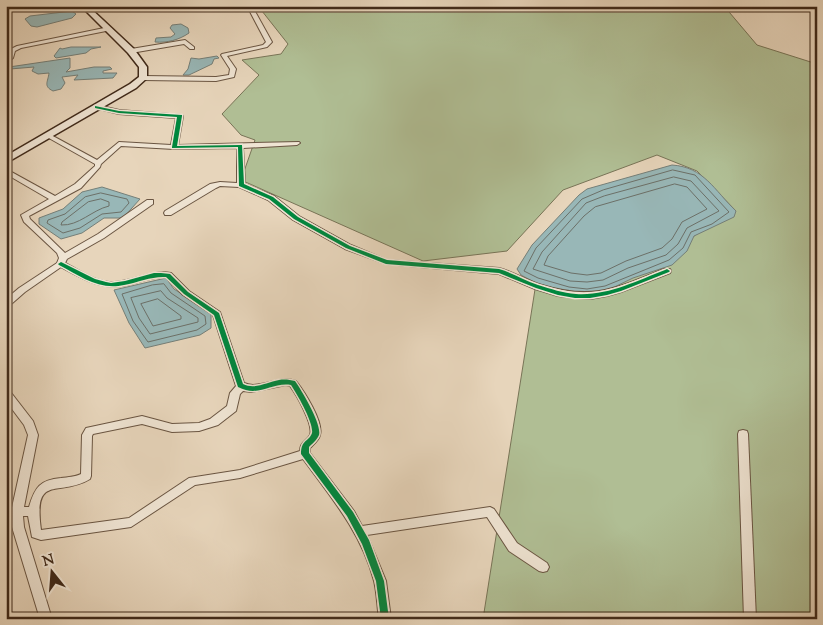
<svg xmlns="http://www.w3.org/2000/svg" width="823" height="625" viewBox="0 0 823 625" font-family="'Sorts Mill Goudy',serif">
	<style>
		.green { fill: #b0be94; stroke: #787457 }
		.water { fill: #98b7b7; stroke: #757f78 }
		.lines { fill: none; stroke-linecap: round; stroke-linejoin: round }
		.shore { stroke: #6c7068; stroke-width: 1 }
		.street-casing { stroke: #6a5542; stroke-width: 2 }
		.secondary-casing { stroke: #402a1a; stroke-width: 3 }
		.street { fill: #efe4d3; fill-rule: evenodd }
		.secondary { fill: #efe4d3; fill-rule: evenodd }
		.cycleway-casing { stroke: #efe4d3; stroke-width: 3 }
		.cycleway { fill: #00873e; fill-rule: evenodd }
	</style>
	<rect width="100%" height="100%" fill="#e7d5bb"/>
	<filter id="stains"><feTurbulence type="fractalNoise" baseFrequency=".004" numOctaves="4"/><feColorMatrix values="0 0 0 0 .2 0 0 0 0 .09 0 0 0 0 .02 0 0 0 .5 -.17"/></filter>
	<radialGradient id="worn" r=".72"><stop offset=".6" stop-color="#630" stop-opacity="0"/><stop offset="1" stop-color="#630" stop-opacity=".3"/></radialGradient>
	<polygon class="green" points="258,6 724,6 757,45 817,64 817,619 483,619 536,283 568,292 694,236 736,211 697,171 657,155 563,190 507,251 423,261 241,180 255,140 241,135 222,114 259,75 242,60 281,54 288,44"/>
	<g class="water">
		<polygon points="72,11 76,14 72,18 37,27 31,26 25,19 30,16"/>
		<path d="M181,24L188,28L189,33C179,40 167,43 155,42L156,38L171,37L175,34L170,28L172,25Z"/>
		<polygon points="71,47 101,47 91,49 86,53 56,58 54,56 60,48 62,49"/>
		<polygon points="217,56 219,58 214,59 212,64 189,75 183,75 188,69 191,58 199,59"/>
		<path d="M70,58V68L66,72L94,67H110L112,69L103,71V73H117L113,78L74,80L78,75L62,77L65,83L61,89L53,91C43,86 48,82 49,73L38,74L32,71L34,67L10,69L9,67Z"/>
		<path d="M672,165C704,167 714,190 736,211L734,217L694,236L687,251L672,265L633,278L606,291L588,294L568,292L536,283L521,275L517,269L532,245L579,195L587,189Z"/>
		<polygon points="102,187 140,199 123,218 104,218 82,233 61,239 39,224 39,218 63,209 82,192"/>
		<polygon points="166,278 174,289 211,313 211,328 200,335 145,348 129,323 114,290"/>
	</g>
	<g class="lines">
		<g class="shore">
			<polygon points="673,170 695,175 729,212 712,224 691,232 683,248 669,260 605,286 587,289 569,287 538,278 524,271 536,248 582,199 603,190"/>
			<polygon points="674,177 691,181 719,211 687,228 678,244 666,255 628,268 603,280 587,282 570,281 533,269 542,252 586,203 604,196"/>
			<polygon points="675,184 687,187 707,209 682,222 672,239 662,248 626,261 601,273 587,275 571,273 544,265 548,256 584,216 595,207"/>
			<polygon points="101,193 127,199 129,203 121,212 102,214 80,228 63,233 47,223 48,220 65,214 85,197"/>
			<path d="M101,199L109,202V206C92,210 79,226 61,225L62,222L88,202Z"/>
			<polygon points="164,284 171,293 205,316 206,324 197,330 148,342 133,321 122,294 152,285"/>
			<polygon points="161,291 167,298 198,318 198,322 150,334 139,318 131,298"/>
			<polygon points="158,299 181,316 181,319 153,326 141,304"/>
		</g>
		<defs>
			<g id="street">
				<polygon points="101,6 112,6 89,12 86,10"/>
				<polygon points="247,6 252,6 272,42 267,47 227,56 236,69 234,77 216,81 143,80 140,78 143,76 216,77 229,75 230,69 221,55 222,54 263,45 266,42"/>
				<polygon points="109,27 112,29 111,30 21,48 15,51 13,58 6,64 9,50 17,46"/>
				<polygon points="185,40 194,47 194,49 190,49 184,44 131,53 128,51 131,49"/>
				<path d="M97,105L119,110L182,115L183,116L178,145L299,142L300,143L297,145L243,148L245,184L274,196L299,216L351,245L387,260L499,268C514,272 527,281 542,285C594,301 616,288 664,269H670L671,271L670,273L621,292L607,296L590,299L575,298L558,296L535,289L499,274L386,264L345,249L293,220L268,200L239,187L220,186L216,188L171,215H165L164,213L165,211L210,184L220,182L237,183V148L174,149L121,146L101,164L100,167L81,188L29,216L30,219L65,253L98,234L147,200H153V204L104,238L67,259L65,263C79,270 94,281 109,282C130,284 149,269 171,273L189,291L220,312L244,383C258,390 277,375 296,381C304,391 324,422 320,435C319,440 314,444 310,448V453L354,511L362,526L490,507L494,509L517,543L547,563L549,567L547,571L543,572L539,571L509,551L487,517L367,535L386,581L391,619H379C377,606 377,593 374,581C362,534 331,497 303,459L240,478L195,485L131,527L41,540L32,537L28,516H23L24,527L52,619H40L12,527L11,512L28,435L24,425L6,401V390H9L33,421L38,435L24,507H29C35,487 40,480 61,478C68,477 75,477 81,474L82,435L86,428L142,416L172,424L199,423L210,419L227,406L230,393L236,386L213,315L183,295L166,277C152,277 140,282 127,285C102,291 83,279 61,267L25,292L9,306L6,307V299L19,288L57,263L59,258L57,253L24,222L21,215L49,199L6,174V169L55,196L75,184L95,166V164L47,137V135H51L97,160L119,142L171,145L176,118L119,114L95,108L94,107ZM286,385L290,386C296,394 314,425 310,435C306,442 300,442 300,451L240,470L189,478L129,518L41,530C33,472 59,498 90,479L91,476L92,436L93,434L142,424L172,432L199,431L218,425L236,411L240,394L243,391L252,392Z"/>
				<polygon points="743,430 747,431 748,434 756,619 744,619 738,434 739,431"/>
			</g>
			<polygon id="secondary" points="81,6 88,6 134,49 147,67 147,78 136,88 6,163 6,156 130,84 139,77 139,67 128,53"/>
		</defs>
		<use href="#street" class="street-casing"/>
		<use href="#secondary" class="secondary-casing"/>
		<use href="#street" class="street"/>
		<use href="#secondary" class="secondary"/>
		<defs>
			<g id="cycleway">
				<path d="M95,106L119,111L182,115V116L177,146L242,145L244,184L273,197L298,217L350,246L387,260L499,269C513,273 525,281 538,285C551,289 563,293 576,294C608,296 636,281 665,270L667,269L670,271L669,272L621,291L607,295L590,298H575L558,295L536,288L499,273L386,264L346,248L294,219L269,199L239,186L238,147L172,148V147L177,117L119,113L95,108Z"/>
				<path d="M61,262L95,279L106,282L111,283L125,281L154,273H161L170,274L188,292L219,313L243,384C255,390 267,382 279,380C285,379 290,380 295,381C302,391 322,424 319,435C317,440 312,444 309,447V453L353,512L369,540L384,581L389,619H381L376,581L362,544L347,516L301,454C301,439 309,442 312,433C314,423 297,394 291,385C271,382 259,398 238,387L214,315L184,294L166,277C152,276 139,282 124,285C100,291 80,276 59,265L58,264Z"/>
			</g>
		</defs>
		<use href="#cycleway" class="cycleway-casing"/>
		<use href="#cycleway" class="cycleway"/>
	</g>
	<rect width="823" height="625" fill="none" stroke="#e7d5bb" stroke-width="25"/>
	<rect x="8" y="8" width="808" height="610" fill="none" stroke="#402a1a" stroke-width="2.5"/>
	<rect x="12" y="12" width="798" height="600" fill="none" stroke="#402a1a"/>
	<g transform="translate(52 572) rotate(343)" stroke="#efe4d3" stroke-width="4" paint-order="stroke">
	<path d="M0-4L9 19L0 12L-9 19Z" fill="#402a1a"/>
	<text y="-8" font-size="14" font-weight="bold" text-anchor="middle" fill="#402a1a">N</text>
	</g>
	<rect width="100%" height="100%" filter="url(#stains)"/>
	<rect width="100%" height="100%" fill="url(#worn)"/>
</svg>
